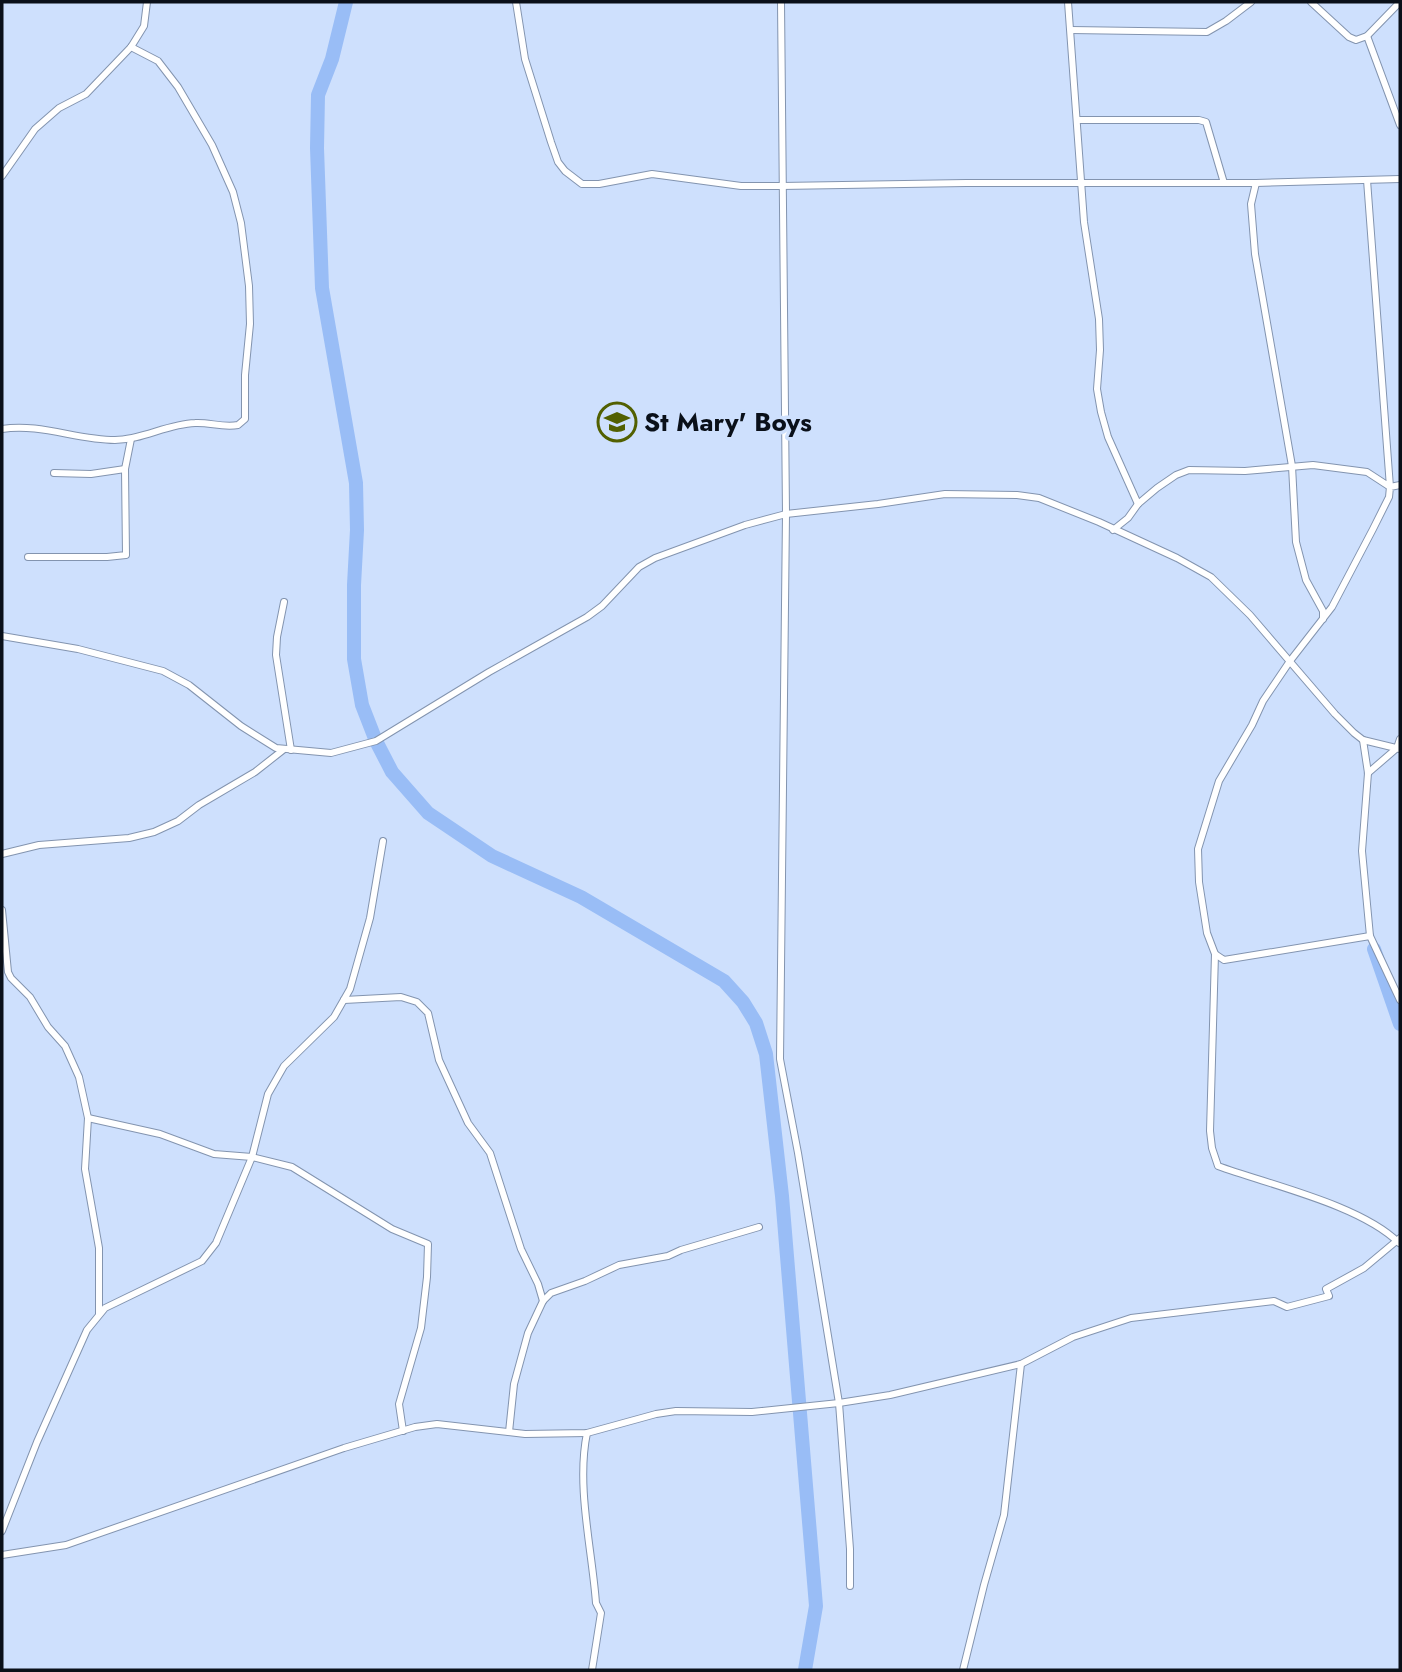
<svg xmlns="http://www.w3.org/2000/svg" width="1402" height="1672" viewBox="0 0 1402 1672" font-family="Jost,sans-serif">
	<style>
		.lines { fill: none; stroke-linecap: round; stroke-linejoin: round }
		.river { stroke: #99bdf6; stroke-width: 14 }
		.minor-casing { stroke: #8394af; stroke-width: 8 }
		.minor { stroke: #fff; stroke-width: 6 }
		.labels { text-anchor: middle; dominant-baseline: central; stroke-width: 7; stroke-linejoin: round; paint-order: stroke }
		.poi-label { font-size: 26px; font-weight: bold; fill: #0a1019; stroke: #cee0fd; text-anchor: start }
	</style>
	<rect width="100%" height="100%" fill="#cee0fd"/>
	<g class="lines">
		<g class="river">
			<polyline points="346,2 332,59 318,95 317,148 322,288 356,483 357,530 354,585 354,659 362,705 376,741 392,772 428,813 492,856 581,897 724,981 743,1002 756,1023 766,1054 782,1196 816,1606 805,1670"/>
			<polyline points="1374,949 1400,1024"/>
		</g>
		<defs>
			<g id="minor">
				<polyline points="516,2 525,59 551,142 558,162 565,171 582,184 599,184 652,174 741,186 781,186 966,183 1256,183 1400,179"/>
				<polyline points="781,2 786,514 780,1059 798,1153 839,1403 850,1549 850,1586"/>
				<polyline points="1068,2 1084,222 1099,319 1100,350 1097,389 1101,412 1108,437 1138,504"/>
				<polyline points="1311,2 1349,37 1356,40 1367,36 1400,2"/>
				<polyline points="1071,30 1207,32 1226,21 1251,2"/>
				<polyline points="1367,36 1400,125"/>
				<polyline points="1077,120 1199,120 1206,122 1224,183"/>
				<polyline points="2,176 35,129 59,108 86,94 131,47 144,26 147,2"/>
				<polyline points="1256,183 1251,204 1255,254 1292,466 1296,542 1306,580 1323,611 1323,619"/>
				<path d="M2,429C40,423 77,440 115,440C142,440 167,424 195,423C209,422 223,428 238,425L245,419V375L250,324L249,286L241,223L233,192L212,145L178,87L158,61L131,47"/>
				<polyline points="54,473 91,474 125,469"/>
				<polyline points="1113,530 1128,518 1138,504 1157,488 1176,475 1189,470 1245,471 1313,465 1367,472 1390,487 1367,180"/>
				<polyline points="28,557 107,557 126,555 125,469 131,439"/>
				<polyline points="284,602 277,637 276,655 291,750"/>
				<polyline points="2,636 78,649 163,671 189,685 241,726 276,748 331,753 376,741 489,672 587,617 602,606 639,567 655,558 745,525 786,514 878,504 945,494 1017,495 1039,498 1099,522 1177,558 1211,577 1250,615 1335,714 1354,733 1363,740 1400,749"/>
				<polyline points="1363,740 1368,773 1362,851 1370,936 1400,1000"/>
				<polyline points="1368,773 1397,748 1400,739"/>
				<polyline points="2,854 39,845 129,838 154,832 178,821 199,805 255,772 283,750"/>
				<polyline points="2,910 8,972 11,978 30,997 48,1027 65,1046 79,1077 88,1118 85,1169 99,1248 99,1314"/>
				<polyline points="1370,936 1224,960 1215,954 1207,933 1199,882 1198,849 1219,781 1252,725 1263,701 1290,661 1332,607 1373,529 1389,497 1390,487 1400,485"/>
				<path d="M1215,954L1210,1131L1212,1148L1218,1166C1270,1185 1361,1205 1399,1243"/>
				<polyline points="344,1000 401,997 417,1002 428,1013 439,1060 468,1123 490,1153 521,1249 538,1284 543,1301"/>
				<polyline points="88,1118 160,1134 214,1154 252,1157 292,1167 392,1229 428,1244 427,1277 421,1328 399,1404 403,1431"/>
				<polyline points="509,1432 514,1384 528,1333 543,1301 551,1293 585,1281 619,1265 668,1256 681,1250 759,1227"/>
				<path d="M587,1433C576,1486 592,1549 596,1603L601,1613L592,1670"/>
				<polyline points="2,1531 37,1442 87,1330 105,1308 202,1261 216,1243 252,1157 268,1094 284,1066 334,1017 350,989 370,918 383,841"/>
				<polyline points="2,1555 66,1545 344,1448 415,1427 437,1424 525,1434 587,1433 656,1414 676,1411 752,1412 839,1403 890,1395 1021,1364 1073,1337 1131,1318 1274,1301 1287,1307 1329,1296 1326,1289 1364,1268 1400,1238"/>
				<polyline points="963,1670 984,1585 1004,1515 1021,1364"/>
			</g>
		</defs>
		<use href="#minor" class="minor-casing"/>
		<use href="#minor" class="minor"/>
	</g>
	<defs>
		<symbol id="school-ring" viewBox="-11 -11 22 22"><circle r="9.5" fill="#cee0fd" stroke="#526001" stroke-width="1.5"/><path d="M0-5L7-2L0 1L-7-2ZM-4 1L0 2.5L4 1V4Q0 6-4 4Z" fill="#526001"/></symbol>
	</defs>
	<g fill-rule="evenodd">
		<use href="#school-ring" x="595" y="400" width="44" height="44"/>
	</g>
	<g class="labels">
		<g class="poi-label">
			<text x="644" y="422">St Mary' Boys</text>
		</g>
	</g>
	<rect width="1402" height="1672" fill="none" stroke="#0a1019" stroke-width="7"/>
</svg>
